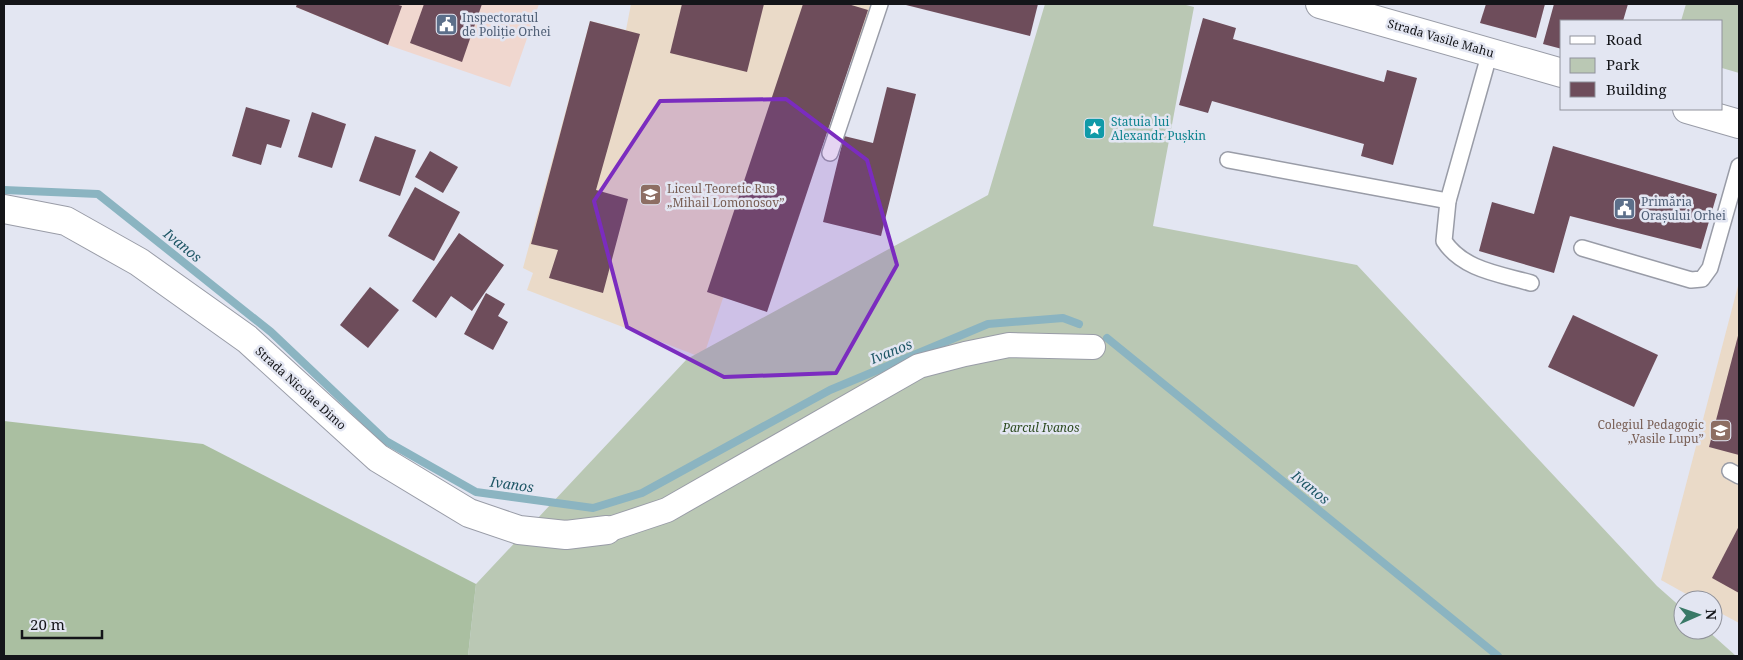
<svg xmlns="http://www.w3.org/2000/svg" width="1743" height="660" viewBox="0 0 1743 660" font-family="'Noto Serif',serif">
	<style>
		.commercial { fill: #f0d7cf }
		.education { fill: #eadac8 }
		.green { fill: #bac8b4 }
		.forest { fill: #aabfa1 }
		.lines { fill: none; stroke-linecap: round; stroke-linejoin: round }
		.stream { stroke: #8bb4c1; stroke-width: 8 }
		.building { fill: #6e4d5b }
		.service-casing { stroke: #999ca7; stroke-width: 18 }
		.pedestrian-casing { stroke: #999ca7; stroke-width: 26 }
		.minor-casing { stroke: #999ca7; stroke-width: 30 }
		.service { stroke: #fff; stroke-width: 15 }
		.pedestrian { stroke: #fff; stroke-width: 24 }
		.minor { stroke: #fff; stroke-width: 28 }
		.marked { fill: #7b2cbf; fill-opacity: 0.2; stroke: #7b2cbf; stroke-width: 4; stroke-linejoin: round }
		.labels { text-anchor: middle; dominant-baseline: central; stroke-width: 5; stroke-linejoin: round; paint-order: stroke }
		.service-label { font-size: 12px; fill: #4e5e75; stroke: #e3e6f2; text-anchor: start }
		.street-label { font-size: 12px; fill: #141519; stroke: #e3e6f2 }
		.culture-label { font-size: 12px; fill: #0d838f; stroke: #e3e6f2; text-anchor: start }
		.education-label { font-size: 12px; fill: #785e54; stroke: #e3e6f2; text-anchor: start }
		.park-label { font-size: 12px; font-style: italic; fill: #2a491d; stroke: #e3e6f2 }
		.water-label { font-size: 14px; font-style: italic; fill: #1e5665; stroke: #e3e6f2 }
	</style>
	<rect width="100%" height="100%" fill="#e3e6f2"/>
	<polygon class="commercial" points="297,4 539,4 510,87 388,45 296,7"/>
	<g class="education">
		<polygon points="631,4 873,4 856,63 831,55 795,82 703,358 527,290 533,273 523,268 590,21 626,30"/>
		<polygon points="1739,282 1739,623 1713,609 1713,600 1697,600 1661,580"/>
	</g>
	<g class="green">
		<polygon points="1045,4 1182,4 1194,7 1153,226 1357,265 1657,586 1683,609 1683,630 1707,630 1736,656 468,656 476,584 687,359 988,195"/>
		<polygon points="1686,4 1739,4 1739,73 1722,68 1722,21 1681,21"/>
	</g>
	<polygon class="forest" points="4,421 203,444 476,584 468,656 4,656"/>
	<g class="lines">
		<g class="stream">
			<polyline points="4,190 98,194 271,332 386,441 476,492 593,508 642,493 830,390 988,324 1063,318 1079,324"/>
			<polyline points="1107,338 1498,656"/>
		</g>
	</g>
	<g class="building">
		<polygon points="297,4 395,4 402,6 388,45 296,7"/>
		<polygon points="424,4 482,4 462,62 410,43"/>
		<polygon points="682,4 764,4 747,72 670,53"/>
		<polygon points="803,4 848,4 868,10 767,312 707,292"/>
		<polygon points="902,4 1038,4 1030,36"/>
		<polygon points="1486,4 1545,4 1536,38 1480,23"/>
		<polygon points="1554,4 1628,4 1623,21 1562,21 1562,49 1543,44"/>
		<polygon points="1203,18 1236,28 1233,39 1384,82 1387,70 1417,78 1393,165 1361,156 1364,144 1212,101 1208,113 1179,105"/>
		<polygon points="590,21 640,34 596,190 628,199 603,293 549,278 558,250 531,244"/>
		<polygon points="887,87 916,94 881,236 823,222 844,136 873,143"/>
		<polygon points="246,107 290,120 281,148 267,144 261,165 232,156"/>
		<polygon points="312,112 346,124 332,168 298,157"/>
		<polygon points="375,136 416,150 400,196 359,181"/>
		<polygon points="1553,146 1717,194 1701,249 1570,216 1554,273 1479,251 1492,202 1534,214"/>
		<polygon points="430,151 458,167 443,193 415,177"/>
		<polygon points="415,187 460,212 434,261 388,236"/>
		<polygon points="459,233 504,265 472,311 451,296 436,318 412,301"/>
		<polygon points="370,287 399,310 368,348 340,325"/>
		<polygon points="486,293 505,304 498,316 508,322 493,350 464,334"/>
		<polygon points="1573,315 1658,355 1634,407 1548,367"/>
		<polygon points="1739,332 1739,455 1709,447"/>
		<polygon points="1739,526 1739,593 1712,578"/>
	</g>
	<g class="lines">
		<defs>
			<g id="service">
				<path d="M1490,52L1448,201L1444,241C1463,270 1500,274 1531,283"/>
				<polyline points="830,153 880,4"/>
				<polyline points="1228,160 1448,201"/>
				<polyline points="1582,248 1691,280 1702,279 1710,268 1739,166"/>
				<polyline points="1730,471 1739,476"/>
			</g>
			<polyline id="pedestrian" points="607,530 667,510 919,366 965,354 1009,345 1093,347"/>
			<g id="minor">
				<polyline points="1320,4 1562,73"/>
				<polyline points="1687,109 1739,124"/>
				<polyline points="4,209 66,221 139,262 247,339 378,458 469,513 519,530 566,535 607,530"/>
			</g>
		</defs>
		<use href="#service" class="service-casing"/>
		<use href="#pedestrian" class="pedestrian-casing"/>
		<use href="#minor" class="minor-casing"/>
		<use href="#service" class="service"/>
		<use href="#pedestrian" class="pedestrian"/>
		<use href="#minor" class="minor"/>
	</g>
	<path class="marked" d="M786,99L867,160L897,265L836,373L724,377L627,327L594,201L660,101Z"/>
	<defs>
		<symbol id="civic-square" viewBox="-11 -11 22 22"><rect x="-9" y="-9" width="18" height="18" rx="4" fill="#5c6f8a" stroke="#e3e6f2"/><path d="M-.6-6.5H3V-4.5H.6V-3L4-1V1h2V6H-6V1h2V-1L-.6-3ZM-1.2 2.5V6h2.4V2.5Z" fill="#fff"/></symbol>
		<symbol id="sight-square" viewBox="-11 -11 22 22"><rect x="-9" y="-9" width="18" height="18" rx="4" fill="#0f9aa8" stroke="#e3e6f2"/><path d="M0-6L1.8-2.2L6-1.7L2.9 1.2L3.7 5.4L0 3.3L-3.7 5.4L-2.9 1.2L-6-1.7L-1.8-2.2Z" fill="#fff"/></symbol>
		<symbol id="school-square" viewBox="-11 -11 22 22"><rect x="-9" y="-9" width="18" height="18" rx="4" fill="#8d6e63" stroke="#e3e6f2"/><path d="M0-5L7-2L0 1L-7-2ZM-4 1L0 2.5L4 1V4Q0 6-4 4Z" fill="#fff"/></symbol>
		<symbol id="university-square" viewBox="-11 -11 22 22"><rect x="-9" y="-9" width="18" height="18" rx="4" fill="#8d6e63" stroke="#e3e6f2"/><path d="M0-5L7-2L0 1L-7-2ZM-4 1L0 2.5L4 1V4Q0 6-4 4Z" fill="#fff"/></symbol>
	</defs>
	<g fill-rule="evenodd">
		<use href="#civic-square" x="434" y="12" width="25" height="25"/>
		<use href="#sight-square" x="1082" y="116" width="25" height="25"/>
		<use href="#school-square" x="638" y="182" width="25" height="25"/>
		<use href="#civic-square" x="1612" y="196" width="25" height="25"/>
		<use href="#university-square" x="1708" y="418" width="25" height="25"/>
	</g>
	<g class="labels">
		<g class="service-label">
			<text x="462" y="17">Inspectoratul<tspan x="462" dy="14">de Poliție Orhei</tspan></text>
			<text x="1641" y="201">Primăria<tspan x="1641" dy="14">Orașului Orhei</tspan></text>
		</g>
		<g class="street-label">
			<text transform="translate(1441 38) rotate(16)">Strada Vasile Mahu</text>
			<text transform="translate(301 388) rotate(42)">Strada Nicolae Dimo</text>
		</g>
		<g class="culture-label">
			<text x="1111" y="121">Statuia lui<tspan x="1111" dy="14">Alexandr Pușkin</tspan></text>
		</g>
		<g class="education-label">
			<text x="667" y="188">Liceul Teoretic Rus<tspan x="667" dy="14">„Mihail Lomonosov”</tspan></text>
			<text x="1704" y="424" text-anchor="end">Colegiul Pedagogic<tspan x="1704" dy="14">„Vasile Lupu”</tspan></text>
		</g>
		<g class="park-label">
			<text x="1041" y="427">Parcul Ivanos</text>
		</g>
		<g class="water-label">
			<text transform="translate(183 245) rotate(39)">Ivanos</text>
			<text transform="translate(891 351) rotate(-22)">Ivanos</text>
			<text transform="translate(512 484) rotate(8)">Ivanos</text>
			<text transform="translate(1311 487) rotate(39)">Ivanos</text>
		</g>
	</g>
	<rect width="1743" height="660" fill="none" stroke="#141519" stroke-width="10"/>
	<rect x="1560" y="20" width="162" height="90" fill="#e3e6f2" stroke="#90929b"/>
	<rect x="1570" y="36" width="25" height="8" fill="#ffffff" stroke="#90929b"/>
	<text x="1606" y="45" font-size="15" fill="#141519">Road</text>
	<rect x="1570" y="58" width="25" height="15" fill="#bac8b4" stroke="#90929b"/>
	<text x="1606" y="70" font-size="15" fill="#141519">Park</text>
	<rect x="1570" y="82" width="25" height="15" fill="#6e4d5b" stroke="#90929b"/>
	<text x="1606" y="95" font-size="15" fill="#141519">Building</text>
	<g transform="translate(1698 615) rotate(88)"><circle r="24" fill="#e3e6f2" stroke="#90929b"/>
	<path d="M0-4L9 19L0 12L-9 19Z" fill="#397967"/>
	<text y="-8" font-size="14" font-weight="bold" text-anchor="middle" fill="#141519">N</text>
	</g>
	<path d="M22 630v8h80v-8" fill="none" stroke="#141519" stroke-width="2.5"/>
	<text x="30" y="630" font-size="15" fill="#141519" stroke="#e3e6f2" stroke-width="4" paint-order="stroke">20 m</text>
</svg>
